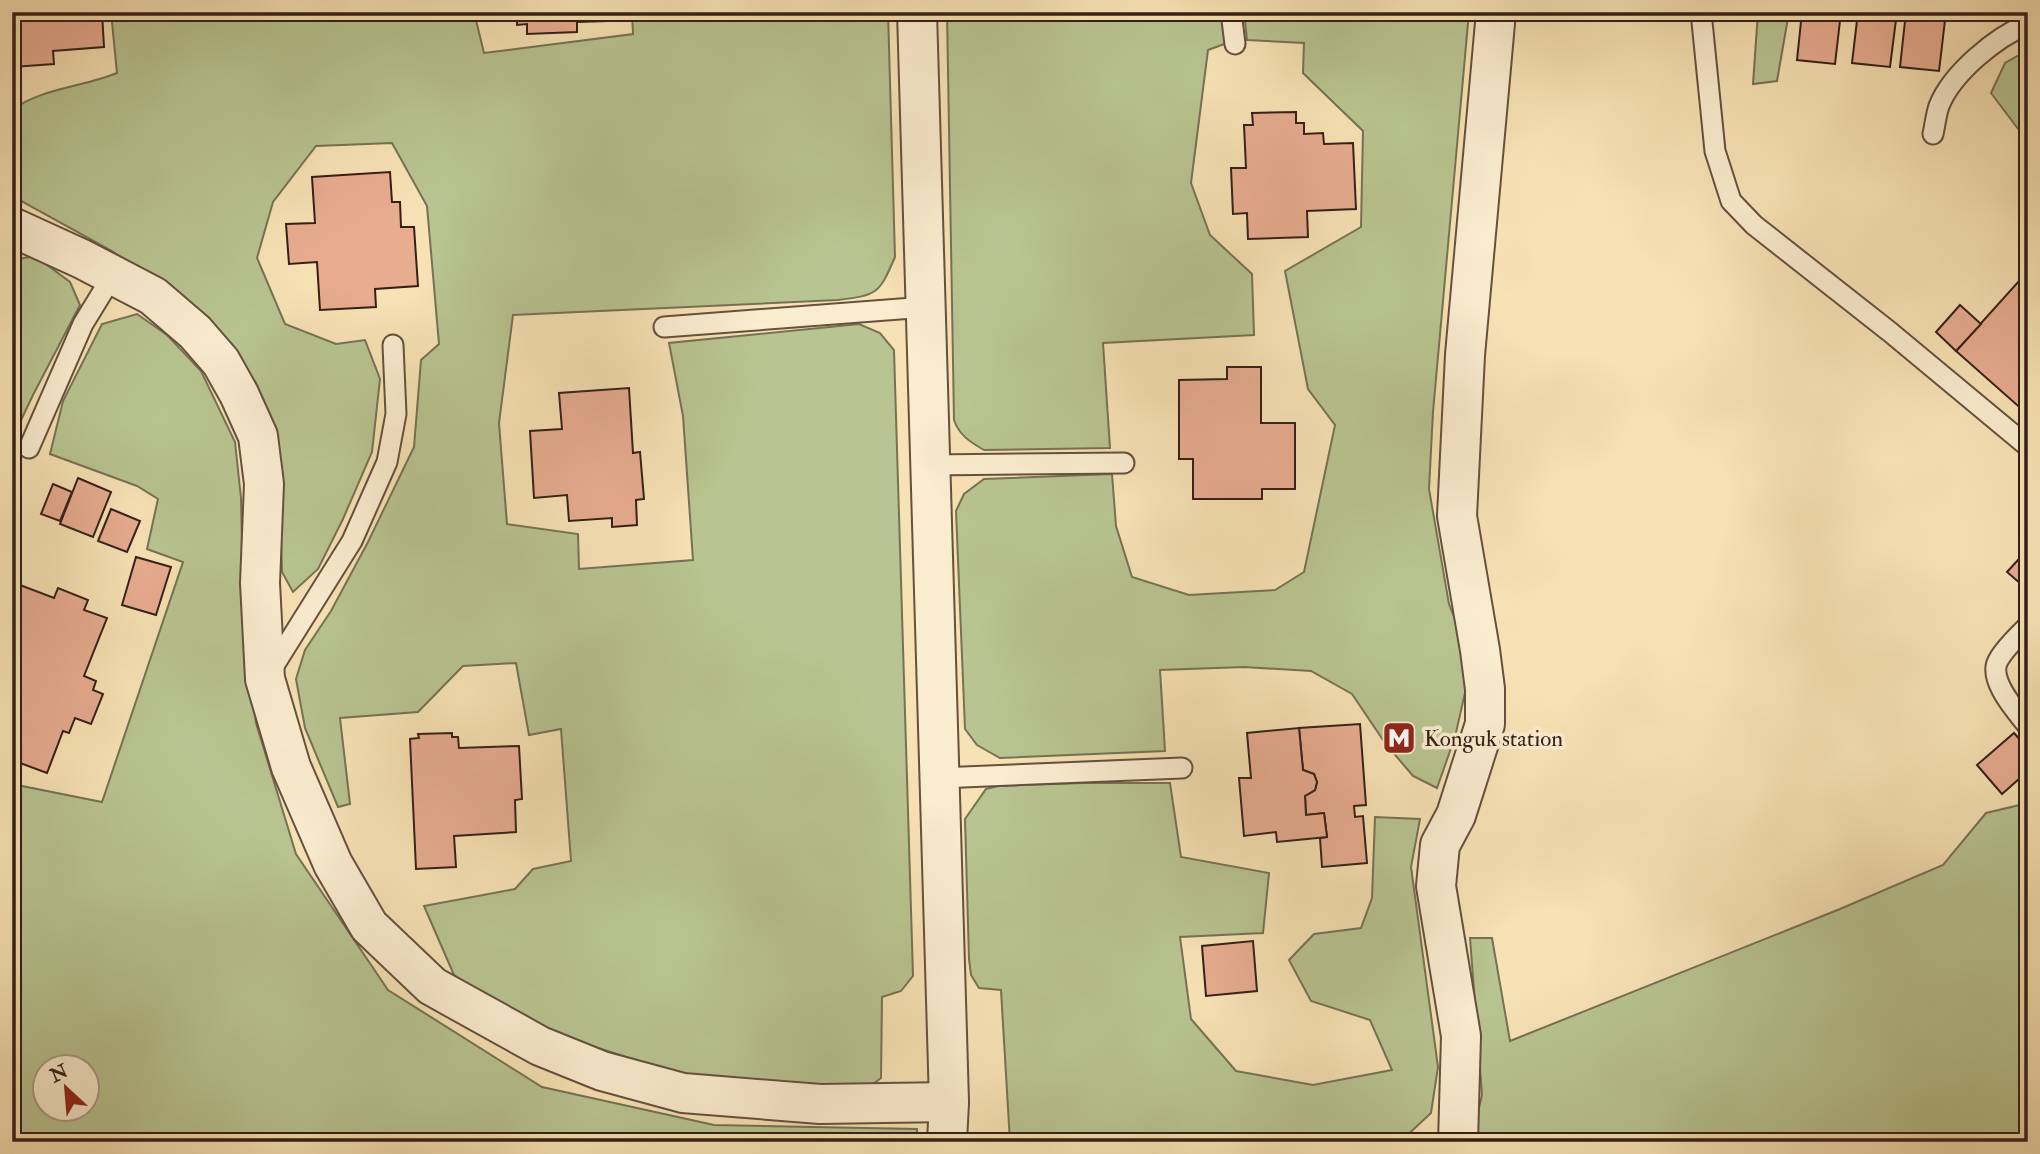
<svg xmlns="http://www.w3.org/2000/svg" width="2040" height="1154" viewBox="0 0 2040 1154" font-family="'IM FELL Double Pica',serif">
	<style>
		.green { fill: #b8c491; stroke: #767254; stroke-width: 2; fill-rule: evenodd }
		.building { fill: #e8ac91; stroke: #351f17; stroke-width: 2 }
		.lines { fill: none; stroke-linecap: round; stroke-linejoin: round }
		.service-casing { stroke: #66503e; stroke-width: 23 }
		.minor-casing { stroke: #66503e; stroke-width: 42 }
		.service { stroke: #faeccf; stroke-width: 19 }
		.minor { stroke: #faeccf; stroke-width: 38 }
		.labels { text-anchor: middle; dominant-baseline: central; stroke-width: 7; stroke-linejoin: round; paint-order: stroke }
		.poi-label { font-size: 23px; fill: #351f17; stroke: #faeccf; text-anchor: start }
	</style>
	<rect width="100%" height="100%" fill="#f7e2b5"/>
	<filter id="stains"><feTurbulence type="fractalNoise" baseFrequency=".00286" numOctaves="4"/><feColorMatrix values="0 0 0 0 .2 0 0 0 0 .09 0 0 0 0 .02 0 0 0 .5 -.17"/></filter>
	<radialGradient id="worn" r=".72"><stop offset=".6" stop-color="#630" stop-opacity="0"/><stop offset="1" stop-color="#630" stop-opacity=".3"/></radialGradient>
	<g class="green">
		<path d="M111,12H474L484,53L633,34L632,12H888L895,257C879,294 878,295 838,300L513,315L499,423L507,524L578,534L579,569L693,560L683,416L669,343L859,324L880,333L894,350L913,976L901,991L882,997L881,1078L869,1087L766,1091L663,1069L561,1036L477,993L454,975L424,906L515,889L533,869L571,861L561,729L529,735L516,663L463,666L418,712L340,718L350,804L338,807L305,728L296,679L305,650L331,611L368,542L414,447L421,360L439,344L427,206L392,143L316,146L273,202L257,258L285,324L336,344L365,340L380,379L372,452L343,519L318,569L293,592L282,572L278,439L256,383L211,321L112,251L12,196V110C42,88 83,87 117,73Z"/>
		<path d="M947,12H1221L1227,43L1208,50L1191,183L1210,235L1252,274L1254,335L1103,343L1110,448L984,450C970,442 959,435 954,420Z"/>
		<polygon points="1244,12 1469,12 1433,412 1429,489 1449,604 1472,662 1455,737 1437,788 1413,776 1385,743 1352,694 1311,671 1244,667 1160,670 1165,751 1000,758 977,745 965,729 956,511 964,494 984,479 1112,474 1116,526 1132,577 1189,595 1275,590 1304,572 1335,425 1308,389 1285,271 1361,227 1363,131 1303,73 1304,43 1247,40"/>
		<polygon points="1758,12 1789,12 1777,81 1753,84"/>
		<polygon points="2028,50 2028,142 1991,93 2005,63"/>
		<polygon points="35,256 70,282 80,305 33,395 12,439 12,260"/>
		<path d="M137,314L167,335L201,371L235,442L241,498L244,639L256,723L296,854L388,990L542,1087L714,1125L917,1129V1142H12V784L102,802L183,562L147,549L158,499L137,486L50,454L63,401L102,324ZM46,1066H88V1108H46Z"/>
		<polygon points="1084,783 1170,783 1181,857 1269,873 1263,933 1180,937 1191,1019 1236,1071 1313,1085 1392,1070 1370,1020 1311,1001 1289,960 1314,934 1361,928 1372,898 1375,817 1420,819 1411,867 1438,1067 1431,1113 1400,1142 1010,1142 1001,990 979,988 971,975 969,959 965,819 986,789 998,786"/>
		<polygon points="2028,803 2028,1122 2013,1142 1471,1142 1482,1095 1470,938 1492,938 1510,1041 1840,909 1943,865 1986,813"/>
	</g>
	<g class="building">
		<polygon points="12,12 102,12 104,47 53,51 54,64 13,67"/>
		<polygon points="517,12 607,12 607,21 577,22 577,32 527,34 527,24 517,25"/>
		<polygon points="1802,12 1841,12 1835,64 1797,60"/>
		<polygon points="1858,12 1897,12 1890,67 1852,63"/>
		<polygon points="1906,12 1946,12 1939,71 1900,67"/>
		<polygon points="1296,112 1296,123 1304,123 1304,134 1323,133 1324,144 1353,143 1356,209 1307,211 1308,237 1248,239 1247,213 1233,214 1231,168 1246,168 1244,125 1253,125 1252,113"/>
		<polygon points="390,172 392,202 400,202 401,227 414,227 418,286 375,289 376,307 320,310 317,262 289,264 286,224 315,223 312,177"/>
		<polygon points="2028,271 2028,411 2026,413 1956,351"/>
		<polygon points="1960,305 1981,324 1956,351 1936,332"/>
		<polygon points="1227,367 1261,367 1261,423 1295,423 1295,489 1262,489 1262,499 1193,499 1193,459 1179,459 1179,380 1227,379"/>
		<polygon points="629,388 633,453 640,452 644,499 636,500 637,525 612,527 612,518 569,521 567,495 534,498 530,431 562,429 559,393"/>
		<polygon points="78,478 111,492 93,537 60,524"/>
		<polygon points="53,484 72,492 60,521 41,514"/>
		<polygon points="111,509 140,521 127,552 98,541"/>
		<polygon points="2028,549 2028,590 2007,572"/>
		<polygon points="136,557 171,567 156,615 122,605"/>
		<polygon points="12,582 54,598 58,588 88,600 84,610 107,618 84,676 96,681 93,690 103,694 91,724 75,718 69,733 63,731 47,773 12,760"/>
		<polygon points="1360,724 1366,805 1354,806 1355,817 1363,816 1367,863 1322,867 1320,838 1327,837 1324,813 1306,815 1305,796 1315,790 1317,782 1314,774 1303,770 1299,728"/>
		<polygon points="1299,728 1303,770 1314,774 1317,782 1315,790 1305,796 1306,815 1324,813 1327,837 1277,842 1276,832 1244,836 1239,778 1251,778 1247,733"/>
		<polygon points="452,733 452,737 458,737 459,748 519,746 522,799 515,800 516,832 454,836 456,867 416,869 410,739 419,738 418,734"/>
		<polygon points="2014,733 2028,749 2028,771 2002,794 1977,765"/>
		<polygon points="1253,941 1257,991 1206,996 1202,946"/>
	</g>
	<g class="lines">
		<defs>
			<g id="service">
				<polyline points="1231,12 1235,44"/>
				<polyline points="1701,12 1715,151 1731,201 1754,225 1890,332 2026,445"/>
				<path d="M1933,134C1935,125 1936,115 1939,106C1952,73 1996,37 2028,24"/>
				<polyline points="664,327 926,307"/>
				<polyline points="29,448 83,324 113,275"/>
				<polyline points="930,465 1124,463"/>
				<path d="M2028,626C2018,636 2006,647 1999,659C1986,678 2016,711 2028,726"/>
				<polyline points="270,672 352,541 387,462 396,414 393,345"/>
				<polyline points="939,778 1182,768"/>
			</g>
			<g id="minor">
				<polyline points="917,12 949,1102 947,1142"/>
				<polyline points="12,227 82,259 153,296 195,332 221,362 239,394 258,436 264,484 260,583 265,679 291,767 333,864 369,926 432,986 540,1046 602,1071 683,1093 820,1104 949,1102"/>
				<polyline points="1458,1142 1461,1036 1436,886 1440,845 1456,815 1485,724 1485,689 1480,650 1457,516 1465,355 1496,12"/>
			</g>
		</defs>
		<use href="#service" class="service-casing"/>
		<use href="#minor" class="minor-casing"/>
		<use href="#service" class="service"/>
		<use href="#minor" class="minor"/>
	</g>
	<defs>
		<symbol id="metro-square" viewBox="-11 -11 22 22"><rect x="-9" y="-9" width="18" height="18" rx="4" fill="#8f2418" stroke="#faeccf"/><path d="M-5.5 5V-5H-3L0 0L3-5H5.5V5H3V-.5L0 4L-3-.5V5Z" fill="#fff"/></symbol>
	</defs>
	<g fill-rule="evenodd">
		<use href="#metro-square" x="1380" y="719" width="38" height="38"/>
	</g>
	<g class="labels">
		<g class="poi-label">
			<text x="1424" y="738">Konguk station</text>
		</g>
	</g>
	<rect width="2040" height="1154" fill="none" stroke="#f7e2b5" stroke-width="42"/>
	<rect x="14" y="14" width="2012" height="1126" fill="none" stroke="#351f17" stroke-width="3.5"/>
	<rect x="21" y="21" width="1998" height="1112" fill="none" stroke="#351f17" stroke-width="2"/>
	<g transform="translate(66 1088) rotate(334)"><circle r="33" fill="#faeccf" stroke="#ab9a85" stroke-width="2"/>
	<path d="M0-5L12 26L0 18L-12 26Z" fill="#8f2418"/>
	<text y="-10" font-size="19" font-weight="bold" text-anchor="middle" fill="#351f17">N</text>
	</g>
	<rect width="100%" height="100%" filter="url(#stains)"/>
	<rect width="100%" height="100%" fill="url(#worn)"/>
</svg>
